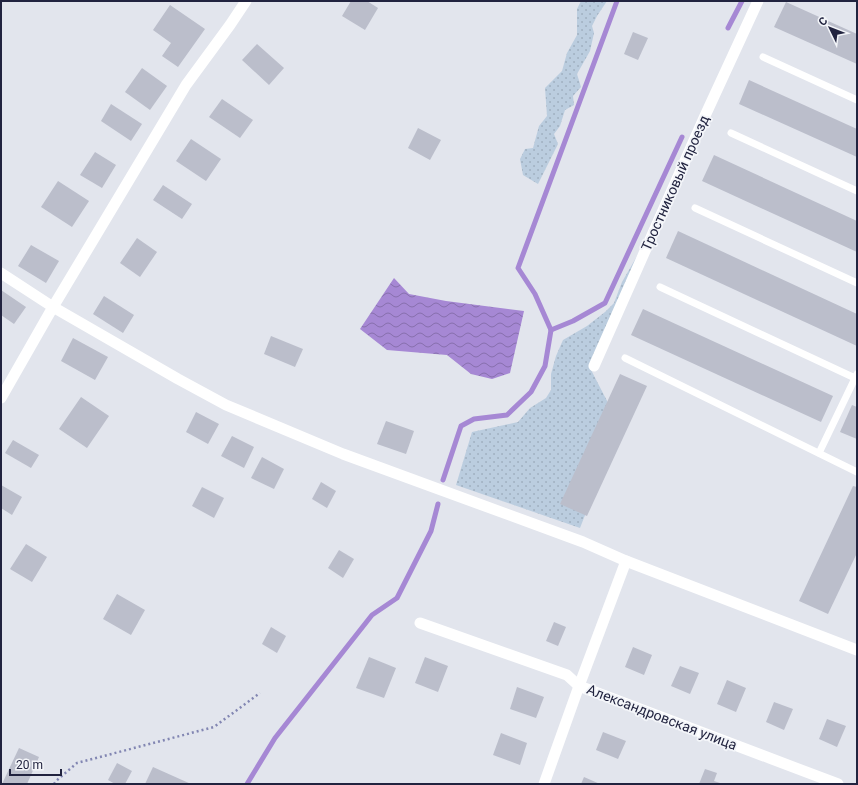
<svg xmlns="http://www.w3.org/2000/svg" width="858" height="785" viewBox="0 0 858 785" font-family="Roboto,sans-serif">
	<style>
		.grass { fill: url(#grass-dots) }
		.water { fill: url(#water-waves) }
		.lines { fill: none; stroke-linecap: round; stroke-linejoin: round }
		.stream { stroke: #a688d4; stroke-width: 5 }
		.building { fill: #bbbecb }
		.path { stroke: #8286b2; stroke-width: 2.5; stroke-dasharray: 2 3; stroke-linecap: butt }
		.service { stroke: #fff; stroke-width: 7 }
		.minor { stroke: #fff; stroke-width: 11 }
		.labels { text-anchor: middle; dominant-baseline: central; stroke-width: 3.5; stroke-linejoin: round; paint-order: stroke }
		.street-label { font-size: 14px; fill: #21233f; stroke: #f3f5f9 }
	</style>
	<defs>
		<pattern id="grass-dots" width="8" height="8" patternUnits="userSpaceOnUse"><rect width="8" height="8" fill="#bbcddf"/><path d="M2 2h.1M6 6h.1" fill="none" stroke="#a0b0c0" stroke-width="1.8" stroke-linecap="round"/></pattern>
		<pattern id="water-waves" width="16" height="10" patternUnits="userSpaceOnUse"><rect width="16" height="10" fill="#a688d4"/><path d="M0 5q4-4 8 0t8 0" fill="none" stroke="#876fad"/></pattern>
	</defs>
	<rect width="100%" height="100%" fill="#e2e5ed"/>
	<g class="grass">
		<polygon points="581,1 607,1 597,16 592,26 594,33 590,51 577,74 581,87 573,96 574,105 565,110 560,126 554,134 558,144 538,184 523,175 520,159 525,149 533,148 539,126 547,116 545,88 562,71 567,53 577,35 577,9"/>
		<polygon points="659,218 589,366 620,426 580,528 456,485 472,432 518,422 530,408 546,398 551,390 551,374 556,356 563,340 587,326 605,312 614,303 622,282"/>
	</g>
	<polygon class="water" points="394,278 409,294 446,301 524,311 510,373 492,379 471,374 447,355 387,350 360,329"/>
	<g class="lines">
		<g class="stream">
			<polyline points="728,28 742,1"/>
			<polyline points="551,330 573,321 605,303 682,137"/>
			<polyline points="443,480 461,426 474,419 507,415 531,392 545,366 551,330 535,294 518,268 617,1"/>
			<polyline points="247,784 275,738 372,615 397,598 431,531 438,504"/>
		</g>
	</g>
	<g class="building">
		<polygon points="351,1 367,1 378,8 365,30 342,16"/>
		<polygon points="786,2 857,34 857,64 774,27"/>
		<polygon points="170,5 205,29 178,67 162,56 171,43 153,30"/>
		<polygon points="633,32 648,38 638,60 624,54"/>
		<polygon points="257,44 284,68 269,85 242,60"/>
		<polygon points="142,68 167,86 150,110 125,92"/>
		<polygon points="749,80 857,129 857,157 739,104"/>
		<polygon points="222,99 253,120 240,138 209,117"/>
		<polygon points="111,104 142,124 131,141 101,121"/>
		<polygon points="418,128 441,140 430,160 408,148"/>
		<polygon points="191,139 221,159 206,181 176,161"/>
		<polygon points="95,152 116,165 102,188 80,175"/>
		<polygon points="714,155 857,221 857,252 702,181"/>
		<polygon points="58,181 89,201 72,227 41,207"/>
		<polygon points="163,185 192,204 182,219 153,200"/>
		<polygon points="678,231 857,314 857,346 666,258"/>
		<polygon points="137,238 157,252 140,277 120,263"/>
		<polygon points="31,245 59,261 46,283 18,266"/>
		<polygon points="1,290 26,307 14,324 1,315"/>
		<polygon points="104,296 134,315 123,333 93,314"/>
		<polygon points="643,309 833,396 821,422 631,335"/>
		<polygon points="271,336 303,349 295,367 264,354"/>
		<polygon points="73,338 108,357 95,380 61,361"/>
		<polygon points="620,374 647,386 587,516 560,504"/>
		<polygon points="81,397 109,416 87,448 59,429"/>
		<polygon points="852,405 857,407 857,439 840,432"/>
		<polygon points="196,412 219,424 208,444 186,432"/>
		<polygon points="386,421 414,431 406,454 377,444"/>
		<polygon points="232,436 254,447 244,468 221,456"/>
		<polygon points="13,440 39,455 31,468 5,453"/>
		<polygon points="262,457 284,469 274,489 251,478"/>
		<polygon points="321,482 336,491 327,508 312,499"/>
		<polygon points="1,485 22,497 12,515 1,508"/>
		<polygon points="853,486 857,487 857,553 828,614 799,601"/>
		<polygon points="202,487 224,498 214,518 192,506"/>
		<polygon points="26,544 47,557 32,582 10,569"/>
		<polygon points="339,550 354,559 343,578 328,568"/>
		<polygon points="117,594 145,610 131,635 103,619"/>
		<polygon points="554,622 566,627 558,646 546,641"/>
		<polygon points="271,627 286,636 277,653 262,644"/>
		<polygon points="633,647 652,655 644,675 625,667"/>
		<polygon points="369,657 396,668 384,698 356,688"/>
		<polygon points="425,657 448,666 438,692 415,683"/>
		<polygon points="680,666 699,673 690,694 671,686"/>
		<polygon points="727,680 746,688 736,712 717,704"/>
		<polygon points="517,687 544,697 536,718 510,709"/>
		<polygon points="774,702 793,709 784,730 766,722"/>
		<polygon points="827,719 846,726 837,747 819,739"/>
		<polygon points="603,732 626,741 618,759 596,750"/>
		<polygon points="501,733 527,743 520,765 493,755"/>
		<polygon points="19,748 39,757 27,784 2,784"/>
		<polygon points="117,763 132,771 125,784 115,784 108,780"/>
		<polygon points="153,767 191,784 145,784"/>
		<polygon points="705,769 717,773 714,781 723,784 699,784"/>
		<polygon points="584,777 600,784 581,784"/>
	</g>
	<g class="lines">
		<polyline class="path" points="54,784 56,781 77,763 214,727 260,693"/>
		<g class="service">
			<polyline points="763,57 857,100"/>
			<polyline points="731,133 857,191"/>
			<polyline points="695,208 857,283"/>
			<polyline points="660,287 857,379"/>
			<polyline points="625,358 857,472"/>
			<polyline points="819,453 857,374"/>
		</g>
		<g class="minor">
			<polyline points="1,273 53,307 178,379 226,405 343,454 583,542 626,561 857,650"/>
			<polyline points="594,366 704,118 758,1"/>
			<polyline points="1,398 53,307 186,85 230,25 246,1"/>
			<polyline points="420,623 567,675 579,686 838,784"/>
			<polyline points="544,784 579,686 626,561"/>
		</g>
	</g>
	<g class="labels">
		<g class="street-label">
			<text transform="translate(675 183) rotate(-66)">Тростниковый проезд</text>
			<text transform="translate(662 717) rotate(21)">Александровская улица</text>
		</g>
	</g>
	<rect width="858" height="785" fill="none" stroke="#21233f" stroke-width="4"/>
	<g transform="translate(830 28) rotate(313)" stroke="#f3f5f9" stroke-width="3" paint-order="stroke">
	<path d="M0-3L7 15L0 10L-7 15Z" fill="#21233f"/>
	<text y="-6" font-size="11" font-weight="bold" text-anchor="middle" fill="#21233f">С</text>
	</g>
	<path d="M10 769v6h51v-6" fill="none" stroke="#21233f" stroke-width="2"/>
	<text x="16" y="769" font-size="12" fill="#21233f" stroke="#f3f5f9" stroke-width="3" paint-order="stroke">20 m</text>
</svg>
